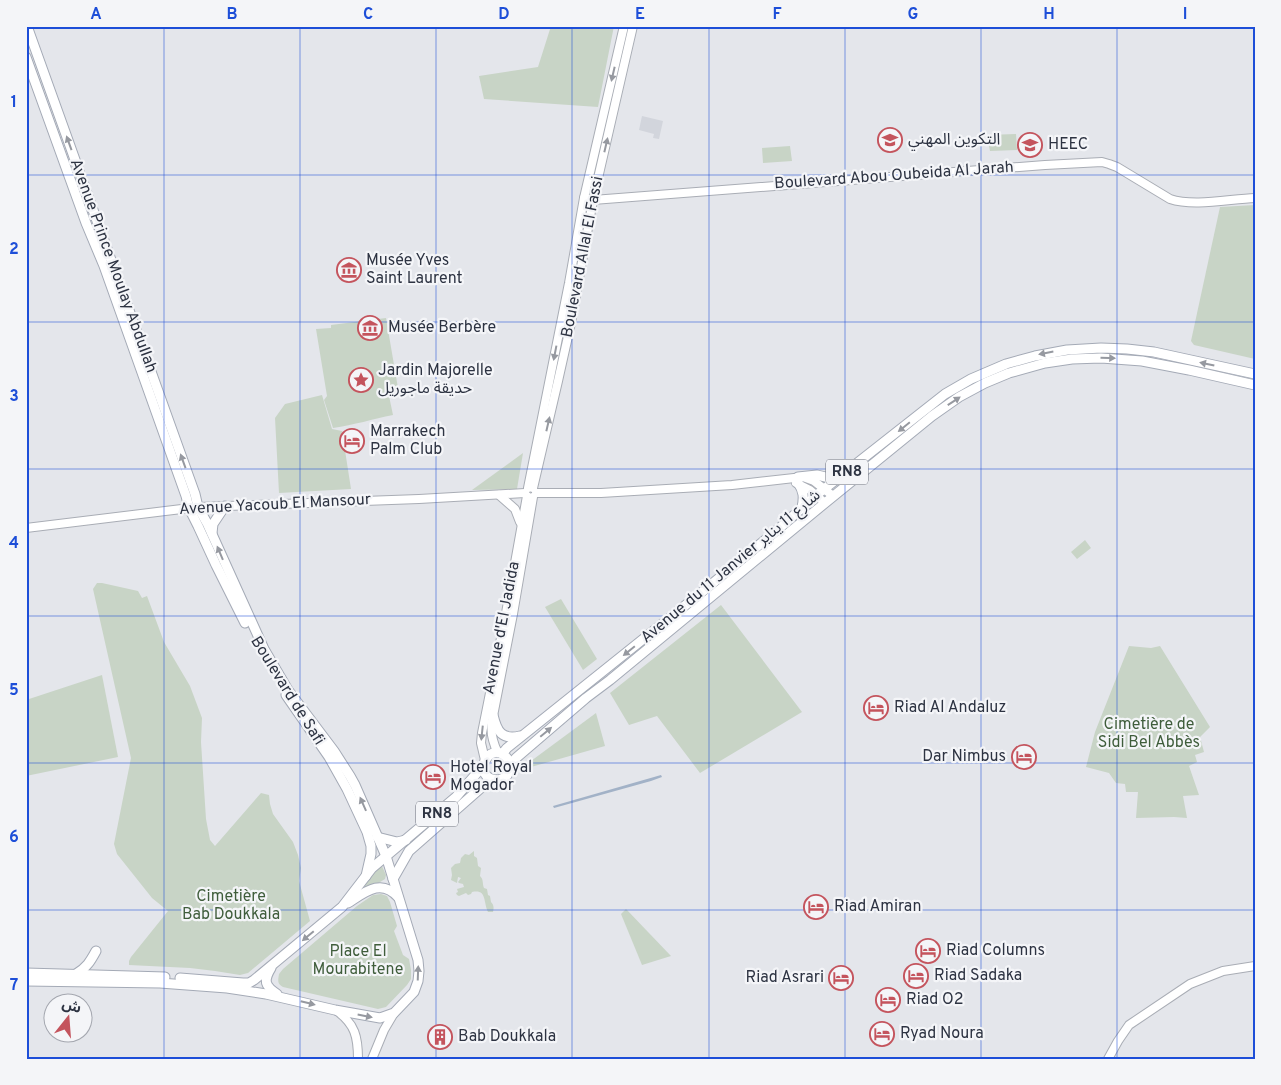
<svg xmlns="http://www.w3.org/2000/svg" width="1281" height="1085" viewBox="0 0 1281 1085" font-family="Overpass,'Noto Sans Arabic',sans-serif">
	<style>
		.built { fill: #d2d5dc }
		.green { fill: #c8d4c6 }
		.water { fill: #a2b2c7 }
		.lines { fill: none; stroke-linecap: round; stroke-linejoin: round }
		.secondary-casing { stroke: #a9adb5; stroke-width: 10 }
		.primary-casing { stroke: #a4aab6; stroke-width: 11 }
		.secondary { stroke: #fff; stroke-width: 8 }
		.primary { stroke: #fff; stroke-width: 9 }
		.oneway { fill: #9699a0 }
		.grid { fill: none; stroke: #1d4ed8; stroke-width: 1; stroke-opacity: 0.55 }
		.labels { text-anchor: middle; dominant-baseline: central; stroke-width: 4.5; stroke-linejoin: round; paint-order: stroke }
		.shield { fill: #f4f5f8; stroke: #696d79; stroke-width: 1 }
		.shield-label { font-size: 15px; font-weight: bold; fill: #2d3342 }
		.poi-label { font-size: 16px; fill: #2d3342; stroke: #f4f5f8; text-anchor: start }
		.street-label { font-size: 16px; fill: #2d3342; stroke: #f4f5f8 }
		.park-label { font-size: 16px; fill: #3f5d3b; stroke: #f4f5f8 }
		.neatline { fill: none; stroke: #1d4ed8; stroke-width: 2 }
		.grid-label { font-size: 16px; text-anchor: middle; font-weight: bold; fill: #1d4ed8 }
	</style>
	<rect width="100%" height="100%" fill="#e4e6eb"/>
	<polygon class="built" points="642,116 663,121 659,139 653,138 654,134 639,130"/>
	<g class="green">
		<polygon points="551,26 614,26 598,107 484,99 479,76 538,67"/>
		<polygon points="1016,134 1017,150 990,151 987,135"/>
		<polygon points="790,146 792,161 763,163 762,148"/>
		<polygon points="1255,205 1255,359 1194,345 1191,341 1220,207"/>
		<path d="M386,318L399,394L389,396L393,415C373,419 354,425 333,428L325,403L324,400L327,396L316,329L331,328V325Z"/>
		<polygon points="322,395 332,429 342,431 351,489 279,493 275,418 285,404"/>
		<polygon points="523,453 517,489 472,490"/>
		<polygon points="1085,540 1091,548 1077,559 1071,552"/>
		<polygon points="97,583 102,583 138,591 142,598 147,596 164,642 190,686 202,718 201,742 206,819 210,840 215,846 261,793 269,795 270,804 273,814 293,842 298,855 301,868 299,881 310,921 248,973 240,975 215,971 190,968 129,965 129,961 131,957 168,911 152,898 117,854 114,844 131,758 93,589"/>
		<polygon points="561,599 597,659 583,670 545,607"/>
		<polygon points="721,605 802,712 700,773 657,716 629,725 610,693"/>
		<polygon points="1129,646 1151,648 1160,646 1210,727 1200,737 1204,752 1195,755 1197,762 1189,766 1199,795 1183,796 1187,818 1174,817 1136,818 1138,792 1126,792 1125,784 1116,783 1109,773 1086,767 1095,732"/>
		<polygon points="102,675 118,757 26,776 26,700"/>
		<polygon points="596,713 605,746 531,767 531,761"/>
		<path d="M474,851V856L477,858L478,866L481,868L480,876C484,880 482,883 484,888L487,889L488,895L490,896L491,902C494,905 494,908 493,912H488C483,901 487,889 472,892L471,894L468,895L466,893L459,896L457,895L456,893L458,892L457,889L464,887L463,884L459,883L458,882L461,878L458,877L457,883L451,880L452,875L451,868L455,864L460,863L461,858L465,854L469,855Z"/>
		<polygon points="381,864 386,875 385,879 352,899 375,870"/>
		<path d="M381,894L387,896L390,902L397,926L394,931L403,955L409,959L411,970V979L407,985L386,1007L378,1009L283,987C277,984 278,980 279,974L283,969L357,906L373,895Z"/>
		<polygon points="626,909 671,956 642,965 621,914"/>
	</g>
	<polygon class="water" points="661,775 662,777 651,781 554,808 553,806"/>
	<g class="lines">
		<defs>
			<g id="secondary">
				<path d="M584,198L593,200L1045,165L1102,162L1109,164L1117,167L1170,199C1194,207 1229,199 1255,198"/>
				<polyline points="796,483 810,490 825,503"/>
				<polyline points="528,488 569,283 584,198 624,26"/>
				<polyline points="533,488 558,381 571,323 593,200 633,26"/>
				<polyline points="536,493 601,493 732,485 803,477 814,481 833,496"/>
				<polyline points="499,495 515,509 520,522"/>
				<polyline points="26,528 198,507 419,499 525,493"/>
				<path d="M498,753C493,743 490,733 492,721L513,614L533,497"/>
				<polyline points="485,760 481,743 482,733 506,613 527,496"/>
				<path d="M337,1011C355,1024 358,1037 358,1059"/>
				<polyline points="372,1059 384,1030 394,1013"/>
				<polyline points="1108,1059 1118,1041 1129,1025 1190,984 1223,971 1255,966"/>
			</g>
			<g id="primary">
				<polyline points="26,57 86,223 104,266 186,496 189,508 198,526 216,565 245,623"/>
				<polyline points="798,477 817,475 838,480"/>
				<path d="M798,483C804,491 804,498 802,507"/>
				<polyline points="212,533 213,524 225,506"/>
				<polyline points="286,695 329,757 347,789 367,832 371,846 371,854 366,876"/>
				<path d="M493,715C497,732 502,740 520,736"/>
				<polyline points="502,754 507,748 707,588 782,526 814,497 945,394 971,379 1006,364 1035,356 1067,350 1101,348 1127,349 1154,352 1255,374"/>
				<polyline points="510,765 516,758 586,698 610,680 825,503 932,416 959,397 985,383 1009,373 1045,363 1072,359 1101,358 1142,361 1189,370 1255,385"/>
				<polyline points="377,837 397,842 406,840"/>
				<path d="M393,879L409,851L483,786C491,780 505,782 509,772C511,766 510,761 506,757C489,739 469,779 498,780"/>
				<path d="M348,903C365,892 381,878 398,897"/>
				<path d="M271,968C263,981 265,986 277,994"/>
				<polyline points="26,973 165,977"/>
				<path d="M76,974C87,967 90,962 96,951"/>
				<polyline points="180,978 243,983 249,983 254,980 342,907 372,868 456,797 483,766"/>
				<polyline points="26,981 160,983 227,988 266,994 335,1010 380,1018 394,1013 414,992 418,981 419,971 418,960 386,856 355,785 350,776 334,751 288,690 264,649 207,523 198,507 195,494 27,26"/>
			</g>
		</defs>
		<use href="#secondary" class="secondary-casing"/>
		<use href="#primary" class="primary-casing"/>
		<use href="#secondary" class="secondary"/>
		<use href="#primary" class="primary"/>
	</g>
	<defs><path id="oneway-solid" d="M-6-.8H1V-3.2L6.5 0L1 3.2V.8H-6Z" transform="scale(1.25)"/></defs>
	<g class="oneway">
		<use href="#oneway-solid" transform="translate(613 74) rotate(103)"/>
		<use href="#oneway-solid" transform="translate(69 143) rotate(-110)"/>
		<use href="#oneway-solid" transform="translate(606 145) rotate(-77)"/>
		<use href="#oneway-solid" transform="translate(555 353) rotate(101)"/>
		<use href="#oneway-solid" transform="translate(1046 353) rotate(169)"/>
		<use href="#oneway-solid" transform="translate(1108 358) rotate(2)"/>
		<use href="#oneway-solid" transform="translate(1207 364) rotate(-168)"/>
		<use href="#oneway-solid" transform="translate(954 401) rotate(-33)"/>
		<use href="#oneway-solid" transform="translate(548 424) rotate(-77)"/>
		<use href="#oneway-solid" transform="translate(904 427) rotate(141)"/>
		<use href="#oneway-solid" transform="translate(183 461) rotate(-110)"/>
		<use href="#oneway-solid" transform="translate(220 553) rotate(-113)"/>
		<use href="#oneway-solid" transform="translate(629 651) rotate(141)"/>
		<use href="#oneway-solid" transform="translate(546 732) rotate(-40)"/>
		<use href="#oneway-solid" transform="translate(482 733) rotate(96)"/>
		<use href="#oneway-solid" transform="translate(363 804) rotate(-114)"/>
		<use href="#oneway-solid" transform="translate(308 936) rotate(140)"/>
		<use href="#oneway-solid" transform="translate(418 973) rotate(-88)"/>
		<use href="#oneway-solid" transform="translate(308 1003) rotate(14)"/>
		<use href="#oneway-solid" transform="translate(365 1016) rotate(11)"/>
	</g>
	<path class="grid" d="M164,26V1059M300,26V1059M436,26V1059M572,26V1059M709,26V1059M845,26V1059M981,26V1059M1117,26V1059M26,175H1255M26,322H1255M26,469H1255M26,616H1255M26,763H1255M26,910H1255"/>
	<defs>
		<symbol id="school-ring" viewBox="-11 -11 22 22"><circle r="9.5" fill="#f4f5f8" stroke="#c4545d" stroke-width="1.5"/><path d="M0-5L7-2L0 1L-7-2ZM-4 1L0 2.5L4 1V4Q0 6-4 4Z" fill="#c4545d"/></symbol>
		<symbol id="museum-ring" viewBox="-11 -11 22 22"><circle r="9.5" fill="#f4f5f8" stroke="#c4545d" stroke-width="1.5"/><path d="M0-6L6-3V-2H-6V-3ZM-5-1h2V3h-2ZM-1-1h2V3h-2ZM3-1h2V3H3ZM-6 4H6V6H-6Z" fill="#c4545d"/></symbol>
		<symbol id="sight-ring" viewBox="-11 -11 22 22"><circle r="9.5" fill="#f4f5f8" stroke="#c4545d" stroke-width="1.5"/><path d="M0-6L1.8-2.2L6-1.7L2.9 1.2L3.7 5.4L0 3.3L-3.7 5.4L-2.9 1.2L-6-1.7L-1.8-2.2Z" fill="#c4545d"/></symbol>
		<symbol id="hotel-ring" viewBox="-11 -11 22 22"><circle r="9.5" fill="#f4f5f8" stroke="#c4545d" stroke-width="1.5"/><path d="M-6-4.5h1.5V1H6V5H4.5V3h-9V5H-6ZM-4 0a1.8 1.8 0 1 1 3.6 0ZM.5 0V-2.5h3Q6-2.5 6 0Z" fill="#c4545d"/></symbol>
		<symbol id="building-ring" viewBox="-11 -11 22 22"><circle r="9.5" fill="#f4f5f8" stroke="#c4545d" stroke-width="1.5"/><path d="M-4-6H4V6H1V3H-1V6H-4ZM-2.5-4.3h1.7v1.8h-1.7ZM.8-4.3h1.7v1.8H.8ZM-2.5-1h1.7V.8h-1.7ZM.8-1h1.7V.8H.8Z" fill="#c4545d"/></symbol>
	</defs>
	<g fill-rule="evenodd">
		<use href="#school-ring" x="876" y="126" width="28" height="28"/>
		<use href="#school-ring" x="1016" y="131" width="28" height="28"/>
		<use href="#museum-ring" x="335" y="256" width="28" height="28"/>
		<use href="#museum-ring" x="356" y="314" width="28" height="28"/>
		<use href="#sight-ring" x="347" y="366" width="28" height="28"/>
		<use href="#hotel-ring" x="338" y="427" width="28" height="28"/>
		<use href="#hotel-ring" x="862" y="694" width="28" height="28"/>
		<use href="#hotel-ring" x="1010" y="743" width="28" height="28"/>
		<use href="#hotel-ring" x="419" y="763" width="28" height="28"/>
		<use href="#hotel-ring" x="802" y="893" width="28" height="28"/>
		<use href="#hotel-ring" x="914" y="937" width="28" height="28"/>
		<use href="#hotel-ring" x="902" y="962" width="28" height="28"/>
		<use href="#hotel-ring" x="827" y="964" width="28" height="28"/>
		<use href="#hotel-ring" x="874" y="986" width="28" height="28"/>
		<use href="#hotel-ring" x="868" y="1020" width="28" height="28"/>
		<use href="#building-ring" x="426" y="1023" width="28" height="28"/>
	</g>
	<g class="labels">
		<g class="shield">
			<rect x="826" y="459.5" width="42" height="25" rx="4"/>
			<rect x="416" y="801.5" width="42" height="25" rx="4"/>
		</g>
		<g class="shield-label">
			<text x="847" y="472">RN8</text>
			<text x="437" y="814">RN8</text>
		</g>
		<g class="poi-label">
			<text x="908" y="140">التكوين المهني</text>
			<text x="1048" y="145">HEEC</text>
			<text x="366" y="261">Musée Yves<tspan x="366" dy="18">Saint Laurent</tspan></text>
			<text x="388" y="328">Musée Berbère</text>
			<text x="378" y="371">Jardin Majorelle<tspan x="378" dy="18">حديقة ماجوريل</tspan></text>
			<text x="370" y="432">Marrakech<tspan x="370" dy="18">Palm Club</tspan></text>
			<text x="894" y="708">Riad Al Andaluz</text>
			<text x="1006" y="757" text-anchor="end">Dar Nimbus</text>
			<text x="450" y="768">Hotel Royal<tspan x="450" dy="18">Mogador</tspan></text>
			<text x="834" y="907">Riad Amiran</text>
			<text x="946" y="951">Riad Columns</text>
			<text x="934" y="976">Riad Sadaka</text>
			<text x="824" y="978" text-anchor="end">Riad Asrari</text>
			<text x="906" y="1000">Riad O2</text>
			<text x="900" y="1034">Ryad Noura</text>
			<text x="458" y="1037">Bab Doukkala</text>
		</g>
		<g class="street-label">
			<text transform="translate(894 176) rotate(-4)">Boulevard Abou Oubeida Al Jarah</text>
			<text transform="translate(583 257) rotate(-79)">Boulevard Allal El Fassi</text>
			<text transform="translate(113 266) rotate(70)">Avenue Prince Moulay Abdullah</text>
			<text transform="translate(275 505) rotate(-3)">Avenue Yacoub El Mansour</text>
			<text transform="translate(731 567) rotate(-40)">Avenue du 11 Janvier شارع 11 يناير</text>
			<text transform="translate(502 628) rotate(-79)">Avenue d'El Jadida</text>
			<text transform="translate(287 691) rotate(58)">Boulevard de Safi</text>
		</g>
		<g class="park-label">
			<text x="1149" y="725">Cimetière de<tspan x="1149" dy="18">Sidi Bel Abbès</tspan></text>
			<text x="231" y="897">Cimetière<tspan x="231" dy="18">Bab Doukkala</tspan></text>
			<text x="358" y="952">Place El<tspan x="358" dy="18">Mourabitene</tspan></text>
		</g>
	</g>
	<rect width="1281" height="1085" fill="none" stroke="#f4f5f8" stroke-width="55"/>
	<g transform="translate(68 1018) rotate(17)"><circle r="24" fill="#f4f5f8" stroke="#a4a7af"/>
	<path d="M0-4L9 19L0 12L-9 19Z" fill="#c4545d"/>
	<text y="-8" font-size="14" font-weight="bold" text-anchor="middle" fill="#2d3342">ش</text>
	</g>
	<rect x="28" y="28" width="1226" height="1030" class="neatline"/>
	<g class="grid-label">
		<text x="96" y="19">A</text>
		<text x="232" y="19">B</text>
		<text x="368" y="19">C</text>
		<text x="504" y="19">D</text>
		<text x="640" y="19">E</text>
		<text x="777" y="19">F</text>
		<text x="913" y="19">G</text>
		<text x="1049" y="19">H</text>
		<text x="1185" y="19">I</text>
		<text x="14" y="107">1</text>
		<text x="14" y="254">2</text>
		<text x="14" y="401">3</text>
		<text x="14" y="548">4</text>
		<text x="14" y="695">5</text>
		<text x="14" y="842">6</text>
		<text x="14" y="990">7</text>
	</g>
</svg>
